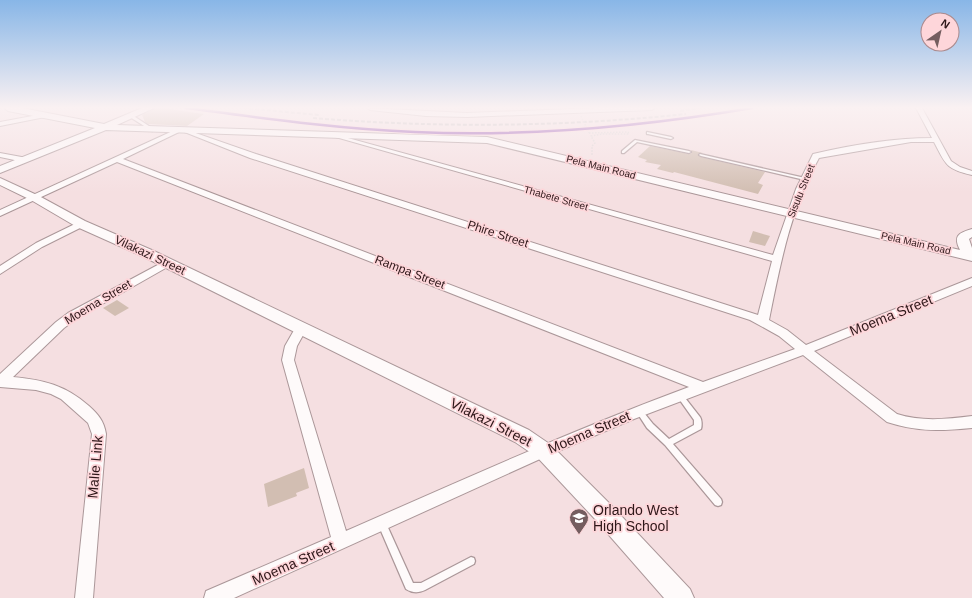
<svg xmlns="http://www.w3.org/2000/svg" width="972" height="598" viewBox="0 0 972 598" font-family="Helvetica,sans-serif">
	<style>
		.building { fill: #d2beb2 }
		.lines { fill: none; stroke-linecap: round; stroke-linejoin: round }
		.lane-casing { stroke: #ab9799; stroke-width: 2.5 }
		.street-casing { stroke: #ab9799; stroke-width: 2 }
		.secondary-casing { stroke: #ab9799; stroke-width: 2 }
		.path { stroke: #dad3d3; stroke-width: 1.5; stroke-dasharray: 1.5 1.5; stroke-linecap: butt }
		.lane { fill: #fefafa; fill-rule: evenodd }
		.street { fill: #fefafa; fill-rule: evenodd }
		.secondary { fill: #fefafa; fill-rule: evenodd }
		.rail { stroke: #bfb9ba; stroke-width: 2; stroke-dasharray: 4 2; stroke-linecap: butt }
		.path-bridge { stroke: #dad3d3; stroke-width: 1.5; stroke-dasharray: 1.5 1.5; stroke-linecap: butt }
		.rail-1-casing { stroke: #fed6da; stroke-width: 4.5 }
		.rail-1 { stroke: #8e44ad; stroke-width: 2.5 }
		.labels { text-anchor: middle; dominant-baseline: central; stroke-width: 3.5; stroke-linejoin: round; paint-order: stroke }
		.far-street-label { font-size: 10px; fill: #2e1719; stroke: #fed6da }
		.street-label { font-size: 12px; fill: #2e1719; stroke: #fed6da }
		.near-street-label { font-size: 14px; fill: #2e1719; stroke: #fed6da }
		.near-poi-label { font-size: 14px; fill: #2e1719; stroke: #fed6da; text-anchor: start }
	</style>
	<rect width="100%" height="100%" fill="#f5dfe1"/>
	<g class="building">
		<polygon points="155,108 162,108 204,114 187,126 148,124 145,122 142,115"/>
		<polygon points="650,146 689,154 692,153 691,150 703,153 698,154 701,157 765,172 758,183 763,185 758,194 674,172 673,173 657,169 661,165 645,162 647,160 638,157"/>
		<polygon points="753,231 770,236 765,246 749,242"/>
		<polygon points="117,300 129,308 115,316 103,308"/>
		<polygon points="304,468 309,488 296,493 297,496 268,507 264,484"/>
	</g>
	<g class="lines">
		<defs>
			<g id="lane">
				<polygon points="130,115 132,115 155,130 152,131 130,117"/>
				<polygon points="647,132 671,137 673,138 671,139 648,134 647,134"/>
				<polygon points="635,140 689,151 691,152 689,153 637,142 624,153 622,153 622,151"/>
				<polygon points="700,154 805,178 807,179 805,180 701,156 699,155"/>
				<path d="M680,393L682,394L700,417C702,420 702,426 701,429L673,444L721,499L722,502L721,505L718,506L715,505L665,445L647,428L636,411L637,409L639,408L641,409L653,424L669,439L694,425V420L677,396L678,394Z"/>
				<path d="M382,520L385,521L413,583H421L471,557L474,558L475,561L474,564L425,590C419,593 412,593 406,589L378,524L379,521Z"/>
			</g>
			<g id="street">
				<polygon points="367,108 467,113 596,108 655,108 652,110 467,117 426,116 370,110"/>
				<path d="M916,108H922L951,161L960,167L972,171V175C946,169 946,165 934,142H911L819,158C791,207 780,265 769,320L787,330L806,345L972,278V286L814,351L897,414C922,422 947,419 972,416V428C940,431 918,432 887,422L803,355L634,419L549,455L234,598H204L206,591L331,537L282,360L285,346L297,325H305L307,328L297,346L294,360L346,531C460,481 573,430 689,387L117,162L0,216V210L177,129L179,130V132L123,159L703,382L795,349L779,336L750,320L250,158L182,131L187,130L256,154L758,315L772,261L332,136L337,135L773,255L796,189L813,154C851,145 893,138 932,138Z"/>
				<polygon points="43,114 45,115 45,117 0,126 0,122"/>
				<polygon points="0,153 27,158 28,160 24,162 0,157"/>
				<polygon points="81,221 86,224 84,226 42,247 0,274 0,266 36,243"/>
				<path d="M167,260L171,261L172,263L171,265L76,319L64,328L13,377C44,380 65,385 89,406C98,414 104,421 106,434L93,598H75L92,434L88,423L61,399L51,394L36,390L0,387V374L56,322L68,313Z"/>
			</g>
			<g id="secondary">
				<path d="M4,108H22L104,124L142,108H154L117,125L487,137L960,250C953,236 958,233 972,229V237L969,239L972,248V261L487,143L106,130L0,173V166L95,128L8,111Z"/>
				<polygon points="0,178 39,196 85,221 154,251 529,430 551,445 610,504 690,589 694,598 664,598 594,518 537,457 515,442 144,257 77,227 31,200 0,185"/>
			</g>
		</defs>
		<use href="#lane" class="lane-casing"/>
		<use href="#street" class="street-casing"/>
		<use href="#secondary" class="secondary-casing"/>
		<polyline class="path" points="589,133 628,132 629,134 603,134 591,136 595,143 592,146 592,156"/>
		<use href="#lane" class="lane"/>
		<use href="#street" class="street"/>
		<use href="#secondary" class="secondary"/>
		<g class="rail">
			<path d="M186,108C262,118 338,129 415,132C528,137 640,127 752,108"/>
			<polyline points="243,108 319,115"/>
			<polyline points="680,111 700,108"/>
			<path d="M313,118C438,128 561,127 686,114"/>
		</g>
		<polyline class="path-bridge" points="581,116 589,133"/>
		<defs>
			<path id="rail-1" d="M186,108C262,118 338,129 415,132C528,137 640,127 752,108"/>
		</defs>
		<use href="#rail-1" class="rail-1-casing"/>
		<use href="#rail-1" class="rail-1"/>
	</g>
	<linearGradient id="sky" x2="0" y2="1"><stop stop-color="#88b6e7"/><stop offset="0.56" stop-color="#faf1f2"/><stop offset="1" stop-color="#faf1f2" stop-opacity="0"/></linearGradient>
	<rect width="972" height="192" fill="url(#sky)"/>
	<defs>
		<symbol id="school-pin" viewBox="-11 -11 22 30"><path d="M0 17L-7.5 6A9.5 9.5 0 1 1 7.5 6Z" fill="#745d5f" stroke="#fed6da"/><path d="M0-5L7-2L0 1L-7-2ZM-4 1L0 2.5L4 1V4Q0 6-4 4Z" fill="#fff"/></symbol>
	</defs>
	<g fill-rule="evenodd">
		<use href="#school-pin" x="568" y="507" width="22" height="30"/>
	</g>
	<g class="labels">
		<g class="far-street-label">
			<text transform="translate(601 167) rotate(14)">Pela Main Road</text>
			<text transform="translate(801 191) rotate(-68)">Sisulu Street</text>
			<text transform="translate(556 198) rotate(16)">Thabete Street</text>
			<text transform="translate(916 243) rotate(13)">Pela Main Road</text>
		</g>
		<g class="street-label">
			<text transform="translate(498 234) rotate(18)">Phire Street</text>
			<text transform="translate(150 255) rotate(25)">Vilakazi Street</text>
			<text transform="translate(410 272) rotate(21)">Rampa Street</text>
			<text transform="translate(98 302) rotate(-31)">Moema Street</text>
		</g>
		<g class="near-street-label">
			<text transform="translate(891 315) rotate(-22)">Moema Street</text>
			<text transform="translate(491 422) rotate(27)">Vilakazi Street</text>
			<text transform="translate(589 432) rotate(-23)">Moema Street</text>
			<text transform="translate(95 467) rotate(-85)">Malie Link</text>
			<text transform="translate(293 563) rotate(-24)">Moema Street</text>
		</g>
		<g class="near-poi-label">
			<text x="593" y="510">Orlando West<tspan x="593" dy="16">High School</tspan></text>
		</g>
	</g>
	<g transform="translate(940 32) rotate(34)"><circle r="19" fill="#fed6da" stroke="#ab8a8d"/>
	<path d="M0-3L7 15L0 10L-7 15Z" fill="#745d5f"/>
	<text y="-6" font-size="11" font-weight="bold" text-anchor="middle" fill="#2e1719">N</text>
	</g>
</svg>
